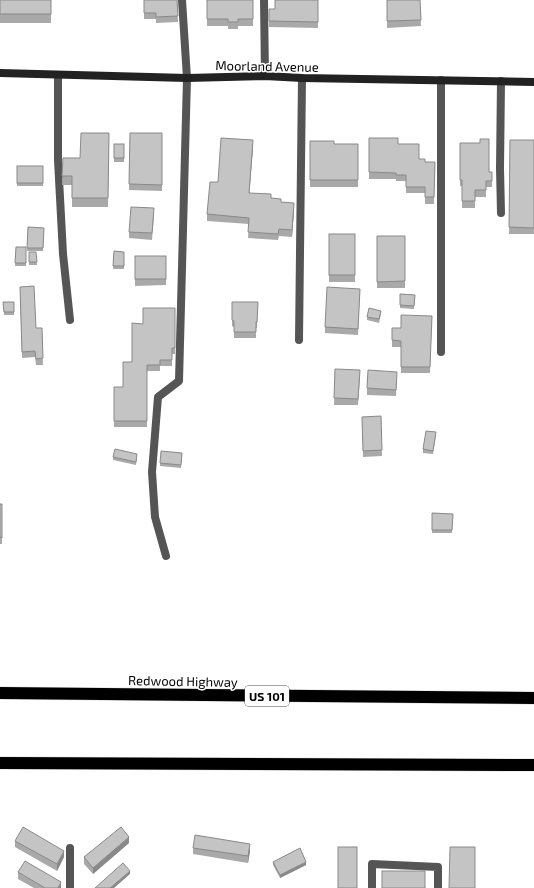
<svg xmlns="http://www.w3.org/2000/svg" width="534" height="888" viewBox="0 0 534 888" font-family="'Exo 2',sans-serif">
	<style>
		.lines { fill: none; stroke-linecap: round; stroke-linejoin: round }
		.highway-casing { stroke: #dbdbdb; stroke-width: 13 }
		.lane { stroke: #555; stroke-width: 8 }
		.street { stroke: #555; stroke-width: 8 }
		.secondary { stroke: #222; stroke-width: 8 }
		.highway { stroke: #000; stroke-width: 12 }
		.wall { fill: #a9a9a9 }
		.shaded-wall { fill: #898989 }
		.building { fill: #c4c4c4; stroke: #898989 }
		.labels { text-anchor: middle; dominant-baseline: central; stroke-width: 3; stroke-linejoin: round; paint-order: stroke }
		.shield { fill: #fff; stroke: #4c4c4c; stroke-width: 1 }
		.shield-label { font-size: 12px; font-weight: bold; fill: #000 }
		.street-label { font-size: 13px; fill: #000; stroke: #fff }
	</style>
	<rect width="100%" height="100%" fill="#fff"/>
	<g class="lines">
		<defs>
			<g id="highway">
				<polyline points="0,693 534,698"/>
				<polyline points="0,763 534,765"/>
			</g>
		</defs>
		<use href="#highway" class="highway-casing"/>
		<g class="lane">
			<polyline points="264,0 265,76"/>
			<polyline points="58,75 58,160 63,254 70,320"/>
			<polyline points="441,80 441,352"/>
			<polyline points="501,213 500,168 501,81"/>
			<polyline points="299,340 302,78"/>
			<polyline points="166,556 155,517 152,472 158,397 179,381 187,78 182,0"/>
			<polyline points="372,888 372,864 438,867 438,888"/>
		</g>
		<polyline class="street" points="70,888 70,848"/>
		<polyline class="secondary" points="0,73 187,78 265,76 302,78 534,82"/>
		<use href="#highway" class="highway"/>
	</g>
	<g class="wall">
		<rect x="0" y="0" width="51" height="23"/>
		<polygon points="144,0 177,0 178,22 156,23 156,19 144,19"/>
		<polygon points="207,0 253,0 253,26 238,26 238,29 228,29 228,26 207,26"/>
		<polygon points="318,0 318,28 269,27 269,9 275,9"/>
		<polygon points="387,0 420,0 421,26 387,28"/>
		<polygon points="109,133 108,207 72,207 72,185 62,185 63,158 80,158"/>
		<polygon points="130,133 162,133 162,191 129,190"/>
		<polygon points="369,138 398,144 419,159 425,162 435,162 434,204 425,204 425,193 406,193 406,181 396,181 396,179 369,179"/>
		<polygon points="510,140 534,144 534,234 509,234"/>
		<polygon points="310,141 334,144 358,144 358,187 310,187"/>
		<polygon points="460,143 489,172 492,172 492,187 486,187 486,197 475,197 475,208 462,208 462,186 460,186"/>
		<rect x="114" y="144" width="10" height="18"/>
		<polygon points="253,147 249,193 271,198 281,202 294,210 292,237 279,236 278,240 248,238 249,224 207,221 207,214 218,182"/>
		<rect x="17" y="166" width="26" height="20"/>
		<polygon points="154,215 152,240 129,238 129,232"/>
		<polygon points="28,227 44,228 43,251 27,251"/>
		<rect x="329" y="234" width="26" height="48"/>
		<rect x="377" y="236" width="28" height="52"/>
		<polygon points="16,247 26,247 26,266 15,266"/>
		<polygon points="114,251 124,252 124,269 113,269"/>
		<polygon points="29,252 36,252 37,265 29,265"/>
		<polygon points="135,256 166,256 166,285 135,286"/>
		<polygon points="360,289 358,335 325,333 325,327"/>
		<polygon points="20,293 36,328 42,328 43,365 36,365 35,357 22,358"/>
		<polygon points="400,294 415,295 414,309 400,308"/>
		<polygon points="3,302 14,302 14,315 4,315"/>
		<polygon points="232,302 258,302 257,328 256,328 256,338 234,338 234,327 232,326"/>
		<polygon points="175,308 175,354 172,354 172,366 160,366 160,371 147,371 147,427 114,427 114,387 123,387 132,362 143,324"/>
		<polygon points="381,314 379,323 367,320 367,317"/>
		<polygon points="432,316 430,373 401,373 401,347 392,347 392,328 401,328"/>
		<polygon points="335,369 360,377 358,405 334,405"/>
		<polygon points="397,378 396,396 367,395 367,388"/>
		<polygon points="381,416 382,456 363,457 362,417"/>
		<polygon points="436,435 433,454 423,453 423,449"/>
		<polygon points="182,453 181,468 160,466 160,463"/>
		<polygon points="113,457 137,457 136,465 113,460"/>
		<rect x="0" y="504" width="2" height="40"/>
		<polygon points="432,513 453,514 452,533 432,533"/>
		<polygon points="15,841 64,857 57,871 15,847"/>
		<polygon points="129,843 93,874 84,864 84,857"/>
		<polygon points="193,848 250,851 248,863 193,854"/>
		<polygon points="273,862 306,865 280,878 273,865"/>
		<polygon points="18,872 61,888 34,888 18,879"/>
	</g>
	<g class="shaded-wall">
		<polygon points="253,140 253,147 249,199 249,193"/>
		<polygon points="294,203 294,210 292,237 292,230"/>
		<polygon points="129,837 129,843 93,874 93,868"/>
		<polygon points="250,844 250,851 248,863 248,856"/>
		<polygon points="64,851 64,857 57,871 57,864"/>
		<polygon points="306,862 306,865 280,878 280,875"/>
		<polygon points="130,871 130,874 114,888 110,888"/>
		<polygon points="61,882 61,888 58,888"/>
	</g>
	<g class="building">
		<rect x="0" y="0" width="51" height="14"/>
		<polygon points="144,0 177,0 178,16 156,17 156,13 144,13"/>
		<polygon points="207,0 253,0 253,19 238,19 238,22 228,22 228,19 207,19"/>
		<polygon points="275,0 318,0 318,22 269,21 269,9 275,9"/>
		<polygon points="387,0 420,0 421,20 387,21"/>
		<polygon points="81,133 109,133 108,198 72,198 72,176 62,176 63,158 80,158"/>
		<polygon points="130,133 162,133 162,185 129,184"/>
		<polygon points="221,138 253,140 249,193 271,194 271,198 281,199 281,202 294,203 292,230 279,229 278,234 248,232 249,218 207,214 210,182 218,182"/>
		<polygon points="369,138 398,138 398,144 419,144 419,159 425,159 425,162 435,162 434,197 425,197 425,187 406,187 406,175 396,175 396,173 369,172"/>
		<polygon points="480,139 489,139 489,172 492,172 492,181 486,181 486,190 475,190 475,201 462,201 462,180 460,180 460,143 480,143"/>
		<polygon points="510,140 534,140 534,228 509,227"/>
		<polygon points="310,141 334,141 334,144 358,144 358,180 310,180"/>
		<rect x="114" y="144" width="10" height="14"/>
		<rect x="17" y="166" width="26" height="17"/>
		<polygon points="131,207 154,208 152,233 129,232"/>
		<polygon points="28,227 44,228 43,248 27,248"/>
		<rect x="329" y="234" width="26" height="41"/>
		<polygon points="377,236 405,236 405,281 377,282"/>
		<polygon points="16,247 26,247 26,263 15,263"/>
		<polygon points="114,251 124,252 124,266 113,266"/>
		<polygon points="29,252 36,252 37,262 29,262"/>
		<rect x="135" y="256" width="31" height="23"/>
		<polygon points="34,286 36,328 42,328 43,358 36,359 35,351 22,352 20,287"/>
		<polygon points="327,287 360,289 358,329 325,327"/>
		<polygon points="400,294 415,295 414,306 400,305"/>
		<polygon points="3,302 14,302 14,312 4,312"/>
		<polygon points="232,302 258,302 257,322 256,322 256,332 234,332 234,321 232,320"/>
		<polygon points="143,308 175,308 175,348 172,348 172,360 160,360 160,365 147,365 147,421 114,421 114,387 123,387 123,362 132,362 132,323 143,324"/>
		<polygon points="369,308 381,311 379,319 367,317"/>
		<polygon points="401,315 432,316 430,367 401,367 401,341 392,340 392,328 401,328"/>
		<polygon points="335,369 360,370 358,399 334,398"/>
		<polygon points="368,370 397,372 396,390 367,388"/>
		<polygon points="381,416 382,450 363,451 362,417"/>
		<polygon points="426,431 436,432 433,451 423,449"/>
		<polygon points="115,449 137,454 136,462 113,457"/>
		<polygon points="161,451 182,453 181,465 160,463"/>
		<polygon points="0,504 2,504 2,538 0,537"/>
		<polygon points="432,513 453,514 452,530 432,530"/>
		<polygon points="23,827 64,851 57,864 15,841"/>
		<polygon points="121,827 129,837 93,868 84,857"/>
		<polygon points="195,835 250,844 248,856 193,848"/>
		<rect x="338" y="847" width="19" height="41"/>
		<polygon points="450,847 475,847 475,888 449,888"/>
		<polygon points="300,848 306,862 280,875 273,862"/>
		<polygon points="25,861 61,882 58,888 45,888 18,872"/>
		<polygon points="123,863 130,871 110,888 95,888"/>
		<rect x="382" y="871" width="43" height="17"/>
	</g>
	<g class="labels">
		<rect class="shield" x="245" y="686" width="44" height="20" rx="3"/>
		<g class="shield-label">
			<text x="267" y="696">US 101</text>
		</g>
		<g class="street-label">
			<text transform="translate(267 66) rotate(1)">Moorland Avenue</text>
			<text transform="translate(183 681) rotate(1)">Redwood Highway</text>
		</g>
	</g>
</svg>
